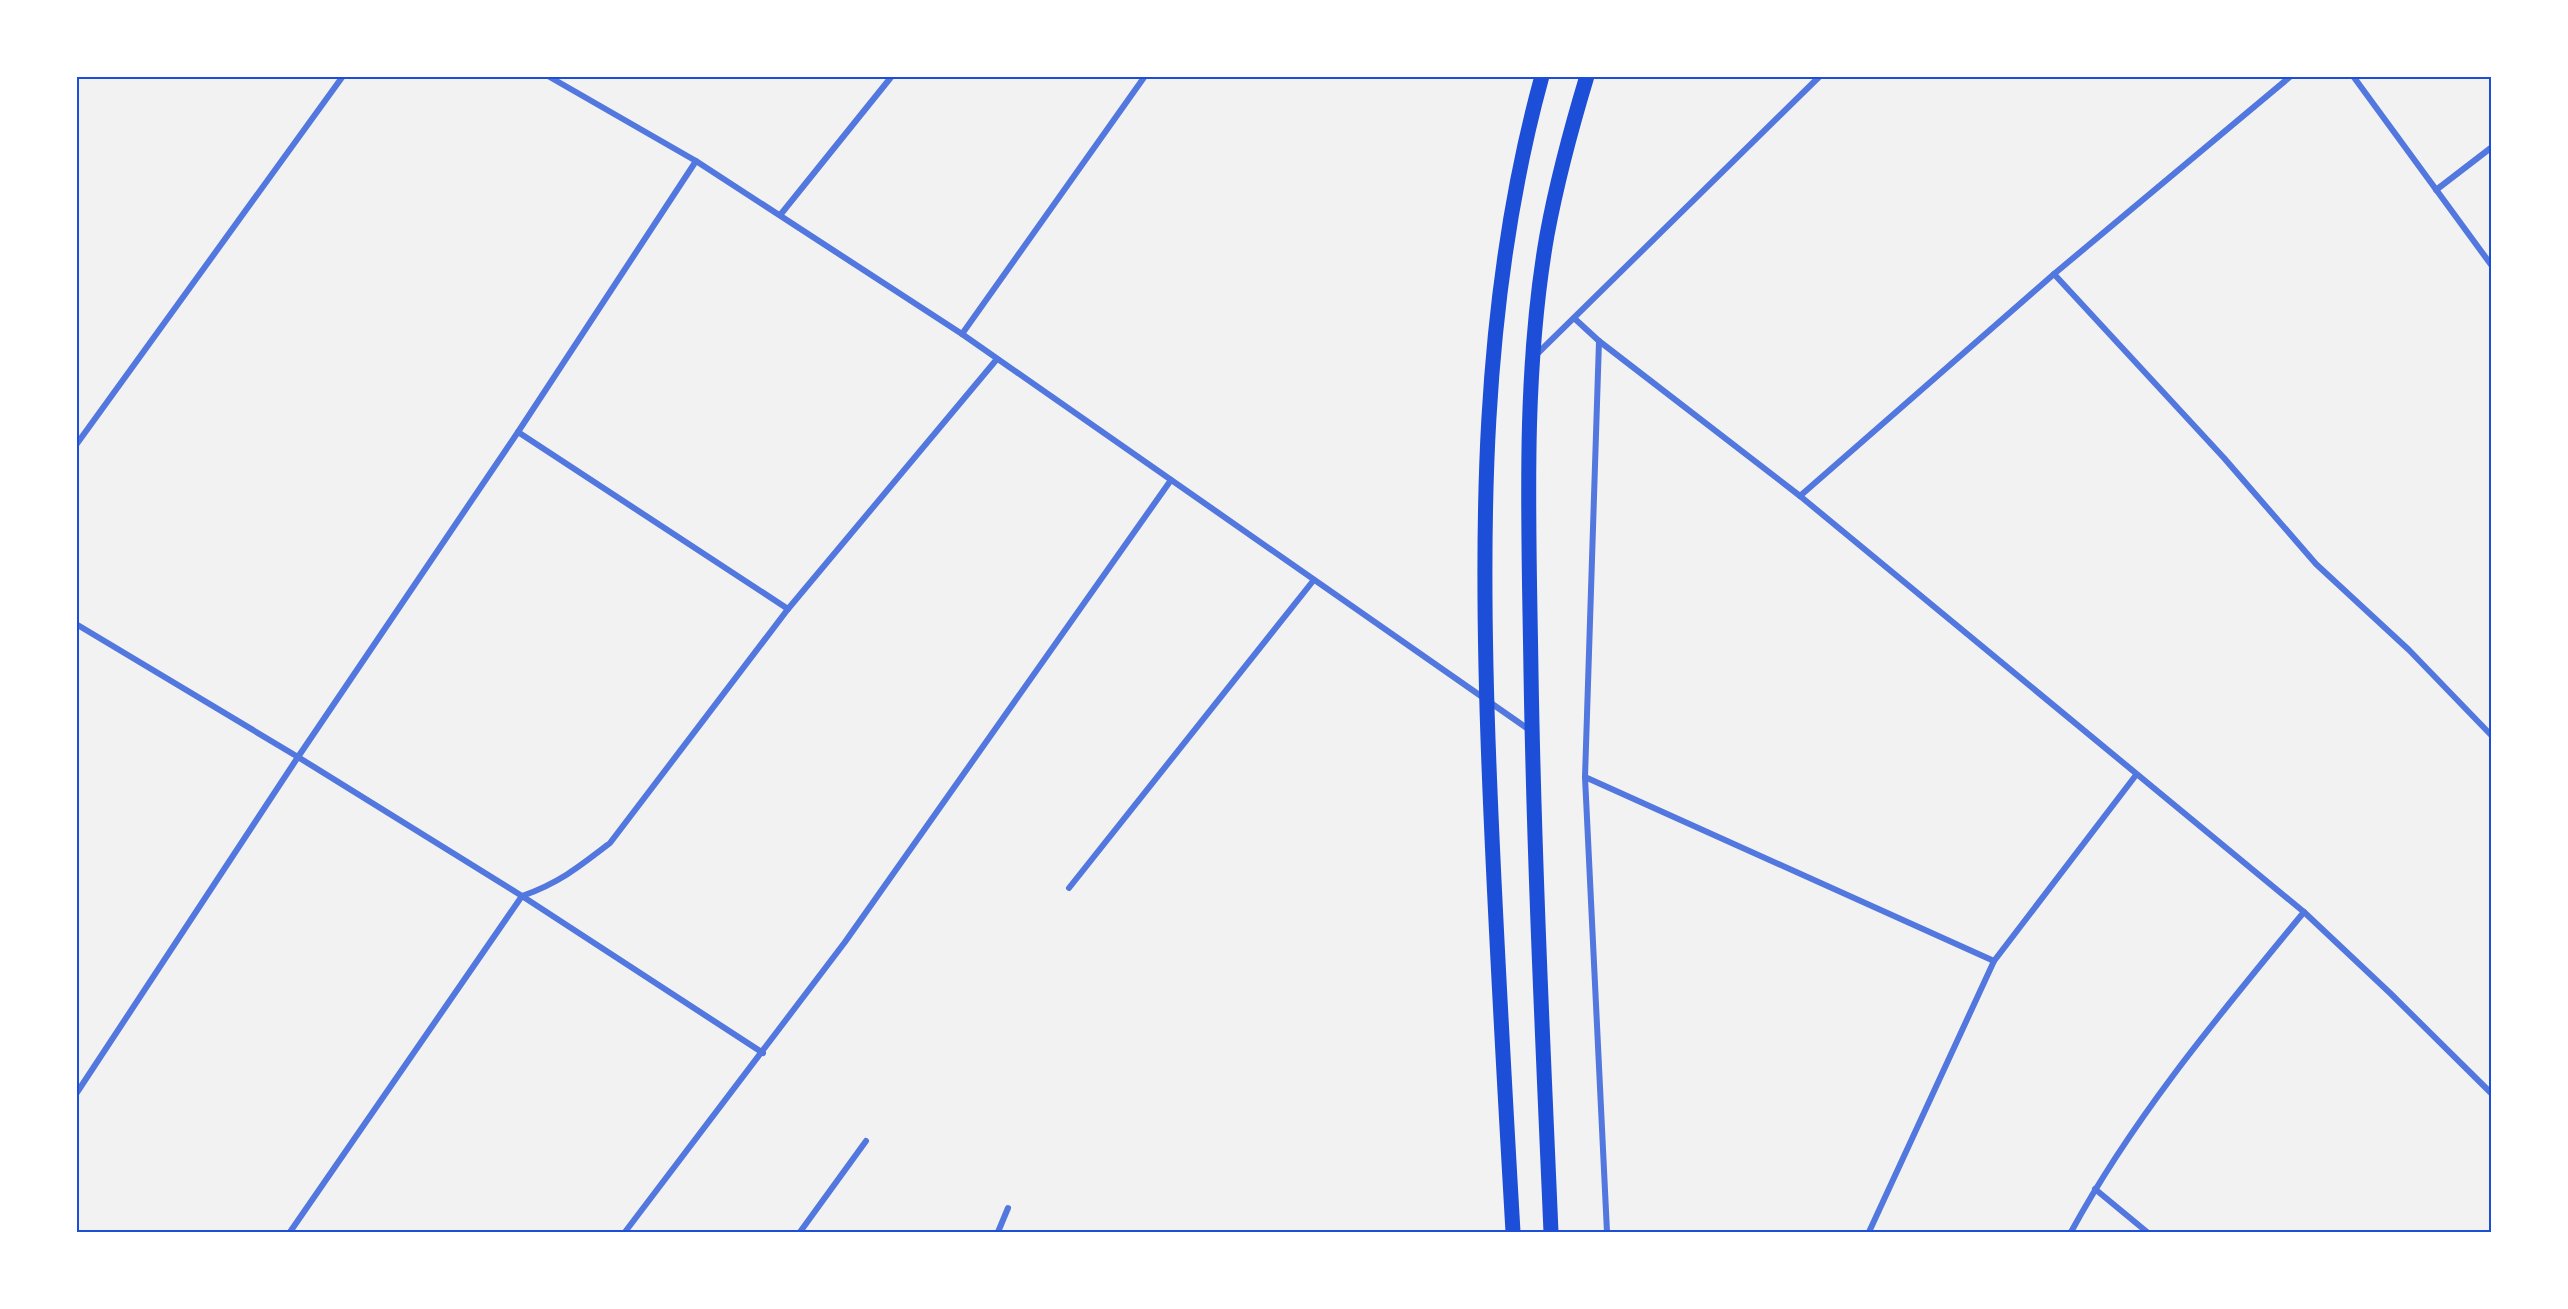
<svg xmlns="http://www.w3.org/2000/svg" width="2568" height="1309" viewBox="0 0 2568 1309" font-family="'Roboto Condensed',sans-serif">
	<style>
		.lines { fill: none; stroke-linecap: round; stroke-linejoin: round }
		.minor { stroke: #5277de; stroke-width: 6 }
		.primary { stroke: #1d4ed8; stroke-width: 15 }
		.neatline { fill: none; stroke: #1d4ed8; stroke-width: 2 }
	</style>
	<rect width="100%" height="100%" fill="#f2f2f2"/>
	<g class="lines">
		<g class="minor">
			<polyline points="548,76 696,161 962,334 1531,731"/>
			<polyline points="2353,76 2492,266"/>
			<polyline points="2436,190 2492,147"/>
			<polyline points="781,214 892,76"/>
			<polyline points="2054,274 2224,458 2316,564 2409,650 2492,736"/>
			<polyline points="1574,318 1599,341 1800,496 2304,912 2390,993 2492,1094"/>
			<polyline points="962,334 1145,76"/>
			<polyline points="1599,341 1585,777 1607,1232"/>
			<polyline points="1536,355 1820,76"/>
			<polyline points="518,432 788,609"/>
			<polyline points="76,445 343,76"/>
			<polyline points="1800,496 2054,274 2291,76"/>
			<polyline points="76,624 298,757 522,896 763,1053"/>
			<polyline points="1585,777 1994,961"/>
			<polyline points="1069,888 1313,581"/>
			<polyline points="76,1094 298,757 518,432 696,161"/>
			<polyline points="2095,1189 2147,1232"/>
			<path d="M290,1232L522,896C559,883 579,867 610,843L788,609L997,359"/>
			<polyline points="625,1232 845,942 1171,480"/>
			<polyline points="800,1232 866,1141"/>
			<polyline points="998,1232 1008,1208"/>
			<polyline points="1869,1232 1994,961 2136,775"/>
			<path d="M2071,1232C2134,1116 2220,1014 2304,912"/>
		</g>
		<g class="primary">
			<path d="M1513,1232C1504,1077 1495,922 1489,766C1480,535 1480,301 1542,76"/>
			<path d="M1551,1232C1543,1046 1534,859 1531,672C1529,529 1522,377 1547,235C1557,181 1571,129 1587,76"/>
		</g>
	</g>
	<rect width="2568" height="1309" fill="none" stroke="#ffffff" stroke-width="156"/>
	<rect x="78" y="78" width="2412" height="1153" class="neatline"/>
</svg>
